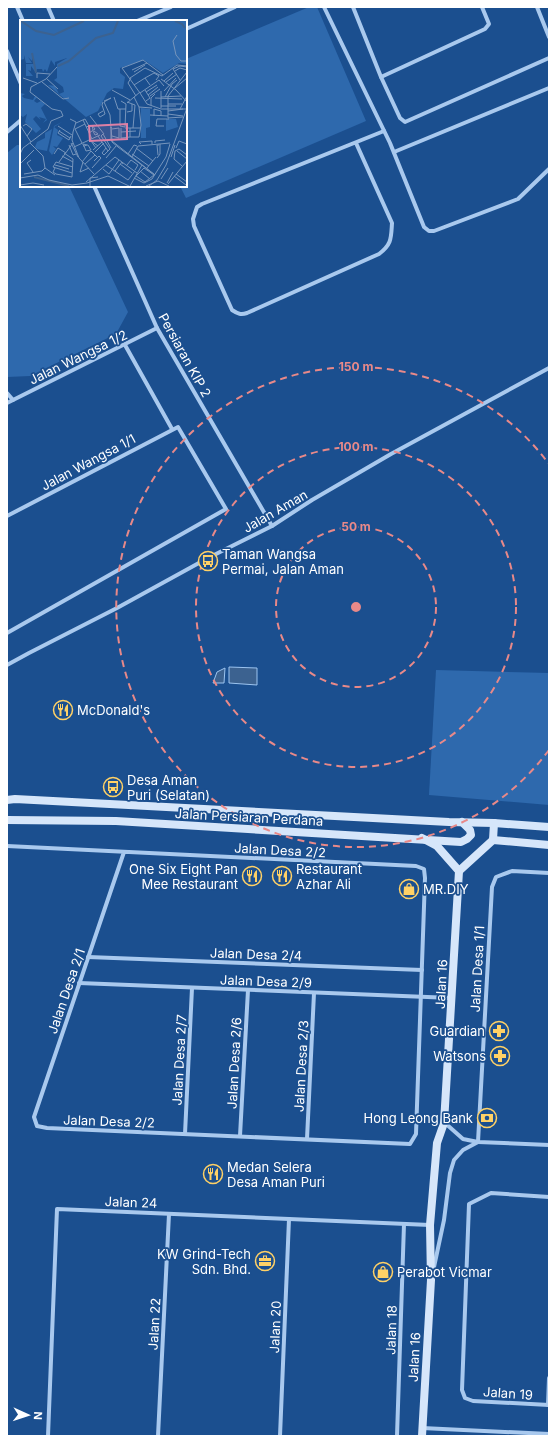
<svg xmlns="http://www.w3.org/2000/svg" width="556" height="1443" viewBox="0 0 556 1443" font-family="Inter,sans-serif">
	<style>
		.green { fill: #2e69ad }
		.water { fill: #3c6290; stroke: #9cc4f0 }
		.lines { fill: none; stroke-linecap: round; stroke-linejoin: round }
		.street { stroke: #a9c9ee; stroke-width: 4 }
		.secondary { stroke: #d6e6fa; stroke-width: 8 }
		.ring { fill: none; stroke: #e88989; stroke-width: 2; stroke-dasharray: 7 5 }
		.labels { text-anchor: middle; dominant-baseline: central; stroke-width: 3.5; stroke-linejoin: round; paint-order: stroke }
		.street-label { font-size: 13px; fill: #fff; stroke: #1b4f8f }
		.poi-label { font-size: 13px; fill: #fff; stroke: #1b4f8f; text-anchor: start }
		.inset-river { fill: none; stroke: #3c6290; stroke-width: 2 }
		.inset-road { fill: none; stroke: #7695bc; stroke-width: 1 }
		.view { fill: #dd80a5; fill-opacity: 0.15; stroke: #dd80a5; stroke-width: 2 }
		.inset-edge { fill: none; stroke: #fff; stroke-width: 2 }
		.centre { fill: #e88989; stroke: #1b4f8f; stroke-width: 2 }
		.ring-label { font-size: 12px; text-anchor: middle; font-weight: bold; fill: #e88989; stroke: #1b4f8f; stroke-width: 3.5; stroke-linejoin: round; paint-order: stroke }
	</style>
	<rect width="100%" height="100%" fill="#1b4f8f"/>
	<g class="green">
		<polygon points="309,7 317,7 366,121 186,198 180,186 186,186 186,59"/>
		<polygon points="17,145 21,145 21,186 69,186 128,312 116,334 30,376 7,377 7,153"/>
		<polygon points="436,670 549,673 549,805 429,795"/>
	</g>
	<g class="water">
		<polygon points="229,667 257,668 257,685 229,683"/>
		<polygon points="225,668 224,683 213,683 217,672"/>
	</g>
	<g class="lines">
		<g class="street">
			<polyline points="17,7 23,21"/>
			<polyline points="48,7 54,21"/>
			<polyline points="324,7 390,143 424,227 429,231 434,231 518,199 549,169"/>
			<polyline points="353,7 381,77 400,118 405,122 549,58"/>
			<polyline points="537,7 549,37"/>
			<polyline points="137,21 171,7"/>
			<polyline points="186,29 235,7"/>
			<polyline points="7,51 21,84"/>
			<polyline points="381,77 485,29 489,24 482,7"/>
			<polyline points="7,132 21,120"/>
			<path d="M356,143L392,223C391,238 392,244 379,254L247,313C241,315 238,314 232,310L194,226L193,219L197,207L202,204L384,131"/>
			<polyline points="394,152 549,88"/>
			<polyline points="94,186 157,328 272,526"/>
			<polyline points="125,345 172,429"/>
			<polyline points="7,393 13,400"/>
			<polyline points="7,403 157,328"/>
			<polyline points="7,516 178,427 226,509 7,633"/>
			<polyline points="7,665 29,653 117,608 208,558 272,526 312,500 391,454 549,368"/>
			<polyline points="7,846 416,866 424,869 425,878 416,1134 410,1144 47,1128 37,1126 34,1117 124,852"/>
			<polyline points="88,957 422,970"/>
			<polyline points="79,983 452,998"/>
			<polyline points="445,1123 463,1139 478,1142 549,1145"/>
			<polyline points="185,1134 192,988"/>
			<polyline points="240,1136 248,990"/>
			<polyline points="307,1139 314,993"/>
			<polyline points="478,1142 492,887 496,877 512,871 549,873"/>
			<polyline points="549,1197 491,1193 469,1204 462,1390 465,1398 473,1401 549,1405"/>
			<polyline points="434,1267 444,1220 450,1173 454,1160 463,1150 478,1142"/>
			<polyline points="548,1405 549,1378"/>
			<polyline points="422,1428 549,1434"/>
			<polyline points="48,1436 57,1209 430,1225"/>
			<polyline points="158,1436 169,1214"/>
			<polyline points="280,1436 289,1219"/>
			<polyline points="397,1436 404,1224"/>
		</g>
		<g class="secondary">
			<polyline points="7,800 15,799 449,822 494,823 549,827"/>
			<polyline points="7,820 116,821 461,842 467,839 471,835 470,830 462,822"/>
			<polyline points="493,840 549,845"/>
			<polyline points="493,840 494,823"/>
			<polyline points="459,871 493,840"/>
			<polyline points="422,1436 431,1280 430,1225 437,1143 444,1123 459,871 437,846 422,838"/>
		</g>
	</g>
	<g class="ring">
		<circle cx="356" cy="607" r="80"/>
		<circle cx="356" cy="607" r="160"/>
		<path d="M549 750A240 240 0 1 1 549 464"/>
	</g>
	<defs>
		<symbol id="bus-ring" viewBox="-11 -11 22 22"><circle r="9.5" fill="#1b4f8f" stroke="#ffd166" stroke-width="1.5"/><path d="M-5-6H5V4H4V6H2V4H-2V6H-4V4H-5ZM-3.5-4V0h7V-4ZM-3.5 1.2v1.5H-2V1.2ZM2 1.2v1.5H3.5V1.2Z" fill="#ffd166"/></symbol>
		<symbol id="restaurant-ring" viewBox="-11 -11 22 22"><circle r="9.5" fill="#1b4f8f" stroke="#ffd166" stroke-width="1.5"/><path d="M-5-6h1v4h1v-4h1v4h1v-4h1v5L-1.5 .5V6h-2V.5L-5-1ZM5-6V6H3V1.5H1.5Q1.5-4 5-6Z" fill="#ffd166"/></symbol>
		<symbol id="shop-ring" viewBox="-11 -11 22 22"><circle r="9.5" fill="#1b4f8f" stroke="#ffd166" stroke-width="1.5"/><path d="M-5-2.5h2.3a2.7 3.5 0 0 1 5.4 0H5L5.5 6h-11ZM-1.5-2.5h3a1.5 2.3 0 0 0-3 0Z" fill="#ffd166"/></symbol>
		<symbol id="pharmacy-ring" viewBox="-11 -11 22 22"><circle r="9.5" fill="#1b4f8f" stroke="#ffd166" stroke-width="1.5"/><path d="M-2-6h4v4h4v4h-4v4h-4v-4h-4v-4h4Z" fill="#ffd166"/></symbol>
		<symbol id="bank-ring" viewBox="-11 -11 22 22"><circle r="9.5" fill="#1b4f8f" stroke="#ffd166" stroke-width="1.5"/><path d="M-6-4H6V4H-6ZM0-2.3a2.3 2.3 0 1 0 0 4.6a2.3 2.3 0 1 0 0-4.6Z" fill="#ffd166"/></symbol>
		<symbol id="office-ring" viewBox="-11 -11 22 22"><circle r="9.5" fill="#1b4f8f" stroke="#ffd166" stroke-width="1.5"/><path d="M-6-3h4V-5.5h4V-3h4V5H-6ZM-1-4.5V-3h2v-1.5ZM-6 0V1H6V0Z" fill="#ffd166"/></symbol>
	</defs>
	<g fill-rule="evenodd">
		<use href="#bus-ring" x="197" y="550" width="22" height="22"/>
		<use href="#restaurant-ring" x="52" y="699" width="22" height="22"/>
		<use href="#bus-ring" x="102" y="776" width="22" height="22"/>
		<use href="#restaurant-ring" x="241" y="865" width="22" height="22"/>
		<use href="#restaurant-ring" x="271" y="865" width="22" height="22"/>
		<use href="#shop-ring" x="398" y="878" width="22" height="22"/>
		<use href="#pharmacy-ring" x="488" y="1020" width="22" height="22"/>
		<use href="#pharmacy-ring" x="489" y="1045" width="22" height="22"/>
		<use href="#bank-ring" x="476" y="1107" width="22" height="22"/>
		<use href="#restaurant-ring" x="202" y="1163" width="22" height="22"/>
		<use href="#office-ring" x="254" y="1250" width="22" height="22"/>
		<use href="#shop-ring" x="372" y="1261" width="22" height="22"/>
	</g>
	<g class="labels">
		<g class="street-label">
			<text transform="translate(185 355) rotate(61)">Persiaran KIP 2</text>
			<text transform="translate(78 357) rotate(-26)">Jalan Wangsa 1/2</text>
			<text transform="translate(88 462) rotate(-28)">Jalan Wangsa 1/1</text>
			<text transform="translate(275 511) rotate(-30)">Jalan Aman</text>
			<text transform="translate(249 817) rotate(3)">Jalan Persiaran Perdana</text>
			<text transform="translate(280 850) rotate(3)">Jalan Desa 2/2</text>
			<text transform="translate(256 954) rotate(2)">Jalan Desa 2/4</text>
			<text transform="translate(477 969) rotate(-87)">Jalan Desa 1/1</text>
			<text transform="translate(266 981) rotate(2)">Jalan Desa 2/9</text>
			<text transform="translate(441 984) rotate(-87)">Jalan 16</text>
			<text transform="translate(66 991) rotate(-71)">Jalan Desa 2/1</text>
			<text transform="translate(179 1060) rotate(-87)">Jalan Desa 2/7</text>
			<text transform="translate(234 1063) rotate(-87)">Jalan Desa 2/6</text>
			<text transform="translate(301 1066) rotate(-87)">Jalan Desa 2/3</text>
			<text transform="translate(109 1121) rotate(2)">Jalan Desa 2/2</text>
			<text transform="translate(131 1202) rotate(2)">Jalan 24</text>
			<text transform="translate(154 1324) rotate(-87)">Jalan 22</text>
			<text transform="translate(275 1327) rotate(-88)">Jalan 20</text>
			<text transform="translate(391 1330) rotate(-88)">Jalan 18</text>
			<text transform="translate(414 1357) rotate(-87)">Jalan 16</text>
			<text transform="translate(508 1393) rotate(4)">Jalan 19</text>
		</g>
		<g class="poi-label">
			<text x="222" y="554">Taman Wangsa<tspan x="222" dy="15">Permai, Jalan Aman</tspan></text>
			<text x="77" y="710">McDonald's</text>
			<text x="127" y="780">Desa Aman<tspan x="127" dy="15">Puri (Selatan)</tspan></text>
			<text x="238" y="869" text-anchor="end">One Six Eight Pan<tspan x="238" dy="15">Mee Restaurant</tspan></text>
			<text x="296" y="869">Restaurant<tspan x="296" dy="15">Azhar Ali</tspan></text>
			<text x="423" y="889">MR.DIY</text>
			<text x="485" y="1031" text-anchor="end">Guardian</text>
			<text x="486" y="1056" text-anchor="end">Watsons</text>
			<text x="473" y="1118" text-anchor="end">Hong Leong Bank</text>
			<text x="227" y="1167">Medan Selera<tspan x="227" dy="15">Desa Aman Puri</tspan></text>
			<text x="251" y="1254" text-anchor="end">KW Grind-Tech<tspan x="251" dy="15">Sdn. Bhd.</tspan></text>
			<text x="397" y="1272">Perabot Vicmar</text>
		</g>
	</g>
	<g transform="translate(20 20)">
		<rect width="167" height="167" fill="#1b4f8f"/>
		<path d="M0,1H167V44L159,43L143,53L124,40L100,48V53L105,57L103,69L94,68L87,73L78,91L66,97L28,65L35,66L39,74L44,72L43,67L34,60L37,58V44L47,38L35,42V46L31,40L27,52L25,49L23,52L22,49H17L16,53L11,46V51L8,50L13,56H6V44H14L12,33V41L8,37L12,43H6L4,35V39L0,40ZM0,73L5,74L2,76L4,78L13,80L15,76L11,74L17,77L14,81L17,83L21,81L25,84L21,88L27,100L23,103L26,99L19,97L21,100L16,96L13,99L21,109L16,113L5,102L7,94L3,97L0,95ZM121,88L130,89V107L126,108V118H121ZM146,99H156L158,107L146,111ZM42,102L34,107L38,110L37,115L43,118L37,127L33,126L36,129L32,135L29,131L34,106ZM32,109L27,131L17,129L15,127L17,122L25,118V113Z" fill="#2e69ad"/>
		<path class="inset-river" d="M1,1L16,11L34,15L64,1M155,1L162,4L165,8M12,33L16,53M49,41L76,18L93,13L98,1M38,46L49,41M14,157L49,166"/>
		<path class="inset-road" d="M157,15L153,21L156,35L161,41H167M153,49L160,46L167,47M153,49L160,60M112,50L127,43M155,51L160,48L167,50M114,52L125,45M3,58L17,63M17,58V53L30,54M26,58L38,69M110,58L125,48L142,56L157,45L167,46M111,58L108,63L116,76M141,59L156,70L167,82M144,61L153,53M22,62L43,79L49,78M146,62L157,54M114,65L125,58M130,65L125,58L134,53L139,56L136,60M144,66L139,60L120,73L127,84L141,89H166M155,68L167,58M92,70L110,80M125,70L130,78L126,81M144,71L156,58M126,72L137,65M120,73L102,48L123,40L143,55M128,75L138,67M130,76L140,69M94,77L98,89H106M141,77L161,76M145,77L152,64L157,60M135,78L162,79M84,81L91,78L84,82M84,82L90,95L91,108M107,82L115,85L113,108M107,83L120,72M148,84H162M131,85V78L135,74M141,86H156M119,87L132,88M141,88V71M100,89V106L105,107L106,84L101,81M160,89L167,76M83,91L78,94L80,97L85,94L82,85L83,82M148,91L163,89M107,92L112,91V84M148,94L163,96M130,95L148,96M70,96L84,114M134,96V89L141,91V96M163,97L148,98V76L167,52M50,99L56,102L53,112M63,100L72,119M56,103L65,99L69,106L66,107M0,105L7,116M3,106L6,104L12,109L7,116L11,122M38,106L52,115M144,106H136L137,99H149M101,108V118L110,117V108M105,108H120M92,109L99,108V118L92,116M40,110L38,113L49,120L51,116M39,111L50,118M73,111L75,115L78,114L74,111M53,112L52,120L59,138L74,154M101,112L116,111M69,113L75,109L72,105L73,110M78,116L88,131M110,117H119L121,105L119,87L114,77M10,123L23,136L25,148L35,155M51,123L58,137M62,123L55,109L65,104M135,123V121L145,120M121,124L119,122L132,121V124M49,125L53,135L56,134M118,126L150,123M54,127L80,115M64,127V126L67,125H68L71,130L66,131L64,126L63,125V124L67,125M76,128L71,121L78,126M86,128L82,133L84,135L90,129L81,116L83,114L91,128M116,128L133,141M156,128L159,121L167,124M73,130L82,122M157,131L167,139M75,132L84,123M0,134L3,128L28,109L31,101L43,96L41,91L32,89L10,72L11,67L26,59L37,47M34,134L38,128L46,133M108,134L114,125L117,126M112,134L129,146M138,135L137,125H139M42,136L53,142M112,137L118,126M151,137L155,125M86,138L96,126M137,138L140,134V124M11,140L7,143L13,152M39,142L53,123M62,142L71,131L77,137M63,142L60,152L69,148M0,144L14,130M65,144L75,135M100,144L112,153M35,145L49,149M86,145L108,160L115,151M107,145L111,140L118,145L115,150M162,146L154,139L155,131L159,129L167,135M35,148L33,152L36,154L52,157L53,139L44,133M72,148L81,138L79,136L74,141M124,148L134,155L125,162L116,156ZM127,148L136,137M83,149L89,154L99,140M95,151L102,142L103,144M120,151L130,159M52,153L33,147L36,142L53,147M4,154L22,151L25,148M156,154L167,162M135,155L98,127L92,122L91,119V107L92,121L135,155M154,156L166,165M0,158L18,155L29,160L52,165L67,163L88,156L109,166M114,158L124,163L132,159L146,137L150,124M141,159L148,148M66,162L95,137L117,153M147,163L153,152M148,164L167,141M0,165L13,163L24,165M70,166V158L78,157M110,166L122,145M126,166L138,161L149,166M129,166L137,160L146,145L167,88"/>
		<path class="view" d="M107,104V119L70,121L69,106Z"/>
		<rect width="167" height="167" class="inset-edge"/>
	</g>
	<circle cx="356" cy="607" r="6" class="centre"/>
	<g class="ring-label">
		<text x="356" y="371">150 m</text>
		<text x="356" y="451">100 m</text>
		<text x="356" y="531">50 m</text>
	</g>
	<rect width="556" height="1443" fill="none" stroke="#ffffff" stroke-width="16"/>
	<g transform="translate(28 1415) rotate(93)" stroke="#1b4f8f" stroke-width="3" paint-order="stroke">
	<path d="M0-3L7 15L0 10L-7 15Z" fill="#ffffff"/>
	<text y="-6" font-size="11" font-weight="bold" text-anchor="middle" fill="#ffffff">N</text>
	</g>
</svg>
